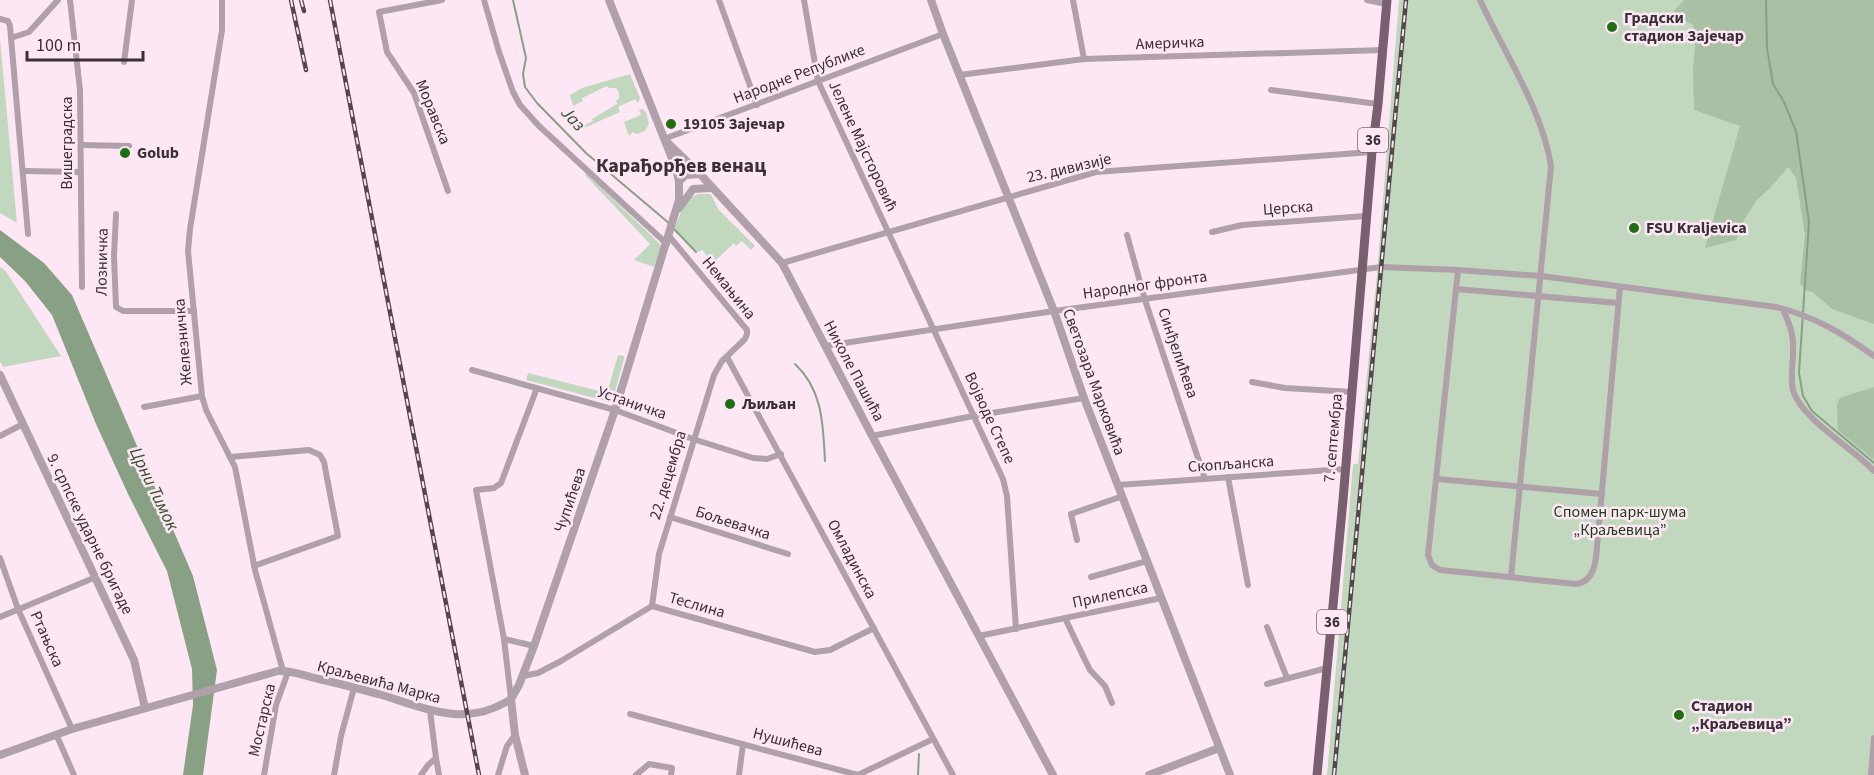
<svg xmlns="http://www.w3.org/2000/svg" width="1874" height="775" viewBox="0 0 1874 775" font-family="'Source Sans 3',sans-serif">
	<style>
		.green { fill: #c1d8be }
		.forest { fill: #a8c0a4 }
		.water { fill: #88a084 }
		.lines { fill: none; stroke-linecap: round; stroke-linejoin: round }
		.stream { stroke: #88a084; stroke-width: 2 }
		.minor { stroke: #afa0a9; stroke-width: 6 }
		.tertiary { stroke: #afa0a9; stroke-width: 8 }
		.primary { stroke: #795f70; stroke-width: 9 }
		.rail-casing { stroke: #53474e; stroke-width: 4.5 }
		.rail { stroke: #fee7f5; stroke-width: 2; stroke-dasharray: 7; stroke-linecap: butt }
		.poi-dot { fill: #1f6e12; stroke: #fee7f5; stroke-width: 2 }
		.labels { text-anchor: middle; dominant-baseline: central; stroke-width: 5; stroke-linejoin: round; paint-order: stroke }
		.shield { fill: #fee7f5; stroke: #75676f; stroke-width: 1.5 }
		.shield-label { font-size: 15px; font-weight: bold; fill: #3a3036 }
		.poi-label { font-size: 16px; font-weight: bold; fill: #3a3036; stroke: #fee7f5; text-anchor: start }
		.street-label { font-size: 16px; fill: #3a3036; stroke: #fee7f5 }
		.park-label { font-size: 16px; fill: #1b3e15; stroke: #fee7f5 }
		.water-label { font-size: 18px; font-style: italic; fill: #30532a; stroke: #fee7f5 }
		.quarter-label { font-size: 20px; font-weight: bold; fill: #3a3036; stroke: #fee7f5 }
	</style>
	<rect width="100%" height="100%" fill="#fee7f5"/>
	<g class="green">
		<polygon points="1399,0 1874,0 1874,775 1327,775 1353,464 1358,464 1377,274"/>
		<polygon points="0,39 17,223 0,213"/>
		<polygon points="630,74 640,98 638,103 635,99 618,107 620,112 584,128 583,126 593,121 592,119 617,104 616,101 619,98 619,93 616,88 609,88 607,86 582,98 583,101 573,106 570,95 582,88"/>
		<polygon points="642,109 646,112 649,124 645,131 637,134 633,132 629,136 624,122 641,115 639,110"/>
		<polygon points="587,174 662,246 654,267 634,260 650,244 585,175"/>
		<polygon points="698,194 710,194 712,196 718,209 755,246 751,250 742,241 736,246 734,243 713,263 702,250 698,252 676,233 675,227 682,209 690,198"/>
		<polygon points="0,267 5,270 61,356 3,367 0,361"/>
		<polygon points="618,355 624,356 624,359 613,399 610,402 526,380 528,373 607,393"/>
	</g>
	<g class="forest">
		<polygon points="1684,0 1874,0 1874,324 1832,309 1813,292 1807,291 1800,283 1805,235 1796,178 1788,167 1771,187 1756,201 1744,220 1736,240 1705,248 1740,126 1694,110 1693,68 1696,35 1693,25 1677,17 1674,11"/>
		<polygon points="1874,387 1874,460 1838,430 1837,406 1839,399 1842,397"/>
	</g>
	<polygon class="water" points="0,230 44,263 72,295 193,576 217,670 203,775 183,775 193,705 192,669 167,571 128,494 96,424 52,315 25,281 0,257"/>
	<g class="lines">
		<g class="stream">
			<polyline points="513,0 526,58 523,74 525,87 537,103 586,153 670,224"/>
			<polyline points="1766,0 1767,48 1773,84 1784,102 1796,131 1809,222 1799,373 1803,396 1812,411 1874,463"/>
			<polyline points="674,229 696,252"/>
			<path d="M795,364C823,390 823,425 825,461"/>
			<polyline points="918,775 919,754"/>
		</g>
		<g class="minor">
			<polyline points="70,0 80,90 82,287"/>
			<polyline points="222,0 222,30 190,229 188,251 202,396 206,410 235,467 255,570 283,671"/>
			<polyline points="442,0 379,12 387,52 414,93 448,191"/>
			<polyline points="484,0 499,52 513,92 520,105 539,126 667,244"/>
			<polyline points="719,0 757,105"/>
			<polyline points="804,0 818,81 1003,479 1007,496 1016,629"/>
			<polyline points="1073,0 1084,59"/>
			<polyline points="1367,0 1386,4"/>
			<path d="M1480,0C1504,53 1542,108 1551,166L1511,577"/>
			<polyline points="0,19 8,21 10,26 28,234"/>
			<polyline points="11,38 29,32 58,0"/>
			<polyline points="124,62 132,0"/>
			<polyline points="959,75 1084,59 1383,50"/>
			<polyline points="1271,90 1378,104"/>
			<polyline points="664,139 943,34"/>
			<polyline points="81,145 129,146"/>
			<polyline points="23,171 80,172"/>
			<polyline points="116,214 114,256 116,307 123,311 194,311"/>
			<polyline points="1212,232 1242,225 1366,216"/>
			<polyline points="1127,235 1145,300 1205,479"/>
			<polyline points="782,263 1096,172 1372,152"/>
			<path d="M1458,270L1428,555L1432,565L1440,570L1576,584C1598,581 1596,553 1598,536L1620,287"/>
			<polyline points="1456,289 1618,303"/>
			<path d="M1783,309C1786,317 1791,326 1792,335C1796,353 1789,372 1793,390C1800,418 1854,449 1874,471"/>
			<path d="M825,346L1054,311L1381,267L1458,270L1541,276L1776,307C1814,316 1842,333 1874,356"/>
			<polyline points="727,357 953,775"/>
			<polyline points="472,370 615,410 693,439 753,458 767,459 781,454"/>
			<polyline points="1252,382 1285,388 1352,392"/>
			<polyline points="144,407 202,396"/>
			<polyline points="0,436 23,424"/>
			<polyline points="872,436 973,416 1084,398"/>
			<polyline points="230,457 309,450 320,455 324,462 338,536 254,566"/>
			<polyline points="1228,477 1248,585"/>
			<polyline points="1437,479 1602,494"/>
			<polyline points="1118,485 1346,469"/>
			<polyline points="670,517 788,554"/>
			<polyline points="1077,540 1071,514 1123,496"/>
			<polyline points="0,558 18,609 72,729"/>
			<polyline points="1091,577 1147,561"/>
			<polyline points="652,606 659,554 714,375 722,361 745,339 747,334 747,330 669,236"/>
			<polyline points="0,617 96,577"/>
			<polyline points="1065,618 1084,658 1090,670 1105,686 1112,703"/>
			<polyline points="1267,627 1287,678"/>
			<polyline points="979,636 1161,598"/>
			<polyline points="504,639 534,646"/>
			<polyline points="523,676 538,673 561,661 652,606 815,652 830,650 874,628"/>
			<polyline points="1267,684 1327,668"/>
			<polyline points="511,699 504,639 476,490 494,488 501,483 537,388"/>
			<polyline points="630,714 858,775 933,739"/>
			<polyline points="56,734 74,775"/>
			<polyline points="436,758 439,775"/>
			<polyline points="264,775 276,705 288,672"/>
			<polyline points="334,775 341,736 354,688"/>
			<polyline points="421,775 428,765 436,758 430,711"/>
			<polyline points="498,775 507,746 515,735"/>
			<polyline points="636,775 649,764 672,768 671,775"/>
			<polyline points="739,775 743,744"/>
			<polyline points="1871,775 1874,738"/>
		</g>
		<g class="tertiary">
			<polyline points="931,0 943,34 1054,311 1084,398 1230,775"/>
			<polyline points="667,142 700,174 782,263 869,430 1053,775"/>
			<polyline points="679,181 686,175 700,174"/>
			<polyline points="679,208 693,189 712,188"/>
			<polyline points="0,375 134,660 145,708"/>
			<path d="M0,755L72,729L278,671C291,670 306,676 319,679C340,684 361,689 382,695C427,709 467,728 511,699"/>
			<polyline points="525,775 515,735 511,699 519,685 534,646 615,410 679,200 679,181 675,166 609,0"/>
			<polyline points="1149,775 1219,748"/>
		</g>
		<polyline class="primary" points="1317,775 1343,500 1372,152 1378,104 1387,0"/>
		<defs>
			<g id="rail">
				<polyline points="291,0 306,70"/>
				<polyline points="301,0 304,11"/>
				<polyline points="330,0 479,775"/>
				<polyline points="1334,775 1406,0"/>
			</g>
		</defs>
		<use href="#rail" class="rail-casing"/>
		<use href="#rail" class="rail"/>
	</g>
	<g class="poi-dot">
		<circle cx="1612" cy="27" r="6"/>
		<circle cx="671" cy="124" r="6"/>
		<circle cx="125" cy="153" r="6"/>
		<circle cx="1634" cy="228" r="6"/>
		<circle cx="730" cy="404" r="6"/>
		<circle cx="1679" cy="715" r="6"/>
	</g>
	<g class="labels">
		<g class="shield">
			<rect x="1358" y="128" width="30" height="24" rx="4.5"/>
			<rect x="1317" y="610" width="30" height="24" rx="4.5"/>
		</g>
		<g class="shield-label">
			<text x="1373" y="140">36</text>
			<text x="1332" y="622">36</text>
		</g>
		<g class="poi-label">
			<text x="1624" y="18">Градски<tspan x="1624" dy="18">стадион Зајечар</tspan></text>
			<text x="683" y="124">19105 Зајечар</text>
			<text x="137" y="153">Golub</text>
			<text x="1646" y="228">FSU Kraljevica</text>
			<text x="742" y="404">Љиљан</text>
			<text x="1691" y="706">Стадион<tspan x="1691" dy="18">„Краљевица”</tspan></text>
		</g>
		<g class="street-label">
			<text transform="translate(1170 43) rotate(-2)">Америчка</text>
			<text transform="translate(799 74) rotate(-21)">Народне Републике</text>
			<text transform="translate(433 112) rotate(68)">Моравска</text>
			<text transform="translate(67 143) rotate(-90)">Вишеградска</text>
			<text transform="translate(863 146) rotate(65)">Јелене Мајсторовић</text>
			<text transform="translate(1069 168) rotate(-13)">23. дивизије</text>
			<text transform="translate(1288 208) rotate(-4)">Церска</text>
			<text transform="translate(102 262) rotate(-89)">Лозничка</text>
			<text transform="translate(1145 285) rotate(-8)">Народног фронта</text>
			<text transform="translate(729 288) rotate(51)">Немањина</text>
			<text transform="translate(183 342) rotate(-95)">Железничка</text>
			<text transform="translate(1178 353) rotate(71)">Синђелићева</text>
			<text transform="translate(854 371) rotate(62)">Николе Пашића</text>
			<text transform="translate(1094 382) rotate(70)">Светозара Марковића</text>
			<text transform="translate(632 403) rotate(19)">Устаничка</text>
			<text transform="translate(990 418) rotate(65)">Војводе Степе</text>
			<text transform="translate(1333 438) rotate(-85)">7. септембра</text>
			<text transform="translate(1231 464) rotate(-4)">Скопљанска</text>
			<text transform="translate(668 475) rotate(-73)">22. децембра</text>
			<text transform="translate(570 500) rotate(-71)">Чупићева</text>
			<text transform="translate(733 523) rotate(18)">Бољевачка</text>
			<text transform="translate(90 534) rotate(64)">9. српске ударне бригаде</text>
			<text transform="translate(852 559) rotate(62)">Омладинска</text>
			<text transform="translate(1110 595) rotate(-12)">Прилепска</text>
			<text transform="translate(697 605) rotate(16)">Теслина</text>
			<text transform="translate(47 639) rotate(66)">Ртањска</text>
			<text transform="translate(379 682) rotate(15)">Краљевића Марка</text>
			<text transform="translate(262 720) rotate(-77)">Мостарска</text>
			<text transform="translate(788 742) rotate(15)">Нушићева</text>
		</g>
		<g class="park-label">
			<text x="1620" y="512">Спомен парк-шума<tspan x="1620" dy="18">„Краљевица”</tspan></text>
		</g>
		<g class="water-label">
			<text transform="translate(573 119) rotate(47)">Јаз</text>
			<text transform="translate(154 489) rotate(64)">Црни Тимок</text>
		</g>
		<g class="quarter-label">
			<text x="681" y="166">Карађорђев венац</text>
		</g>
	</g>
	<path d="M27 51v9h116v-9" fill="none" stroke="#3a3036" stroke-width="3"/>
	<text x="36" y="51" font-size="18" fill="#3a3036" stroke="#fee7f5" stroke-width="4.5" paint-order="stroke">100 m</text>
</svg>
